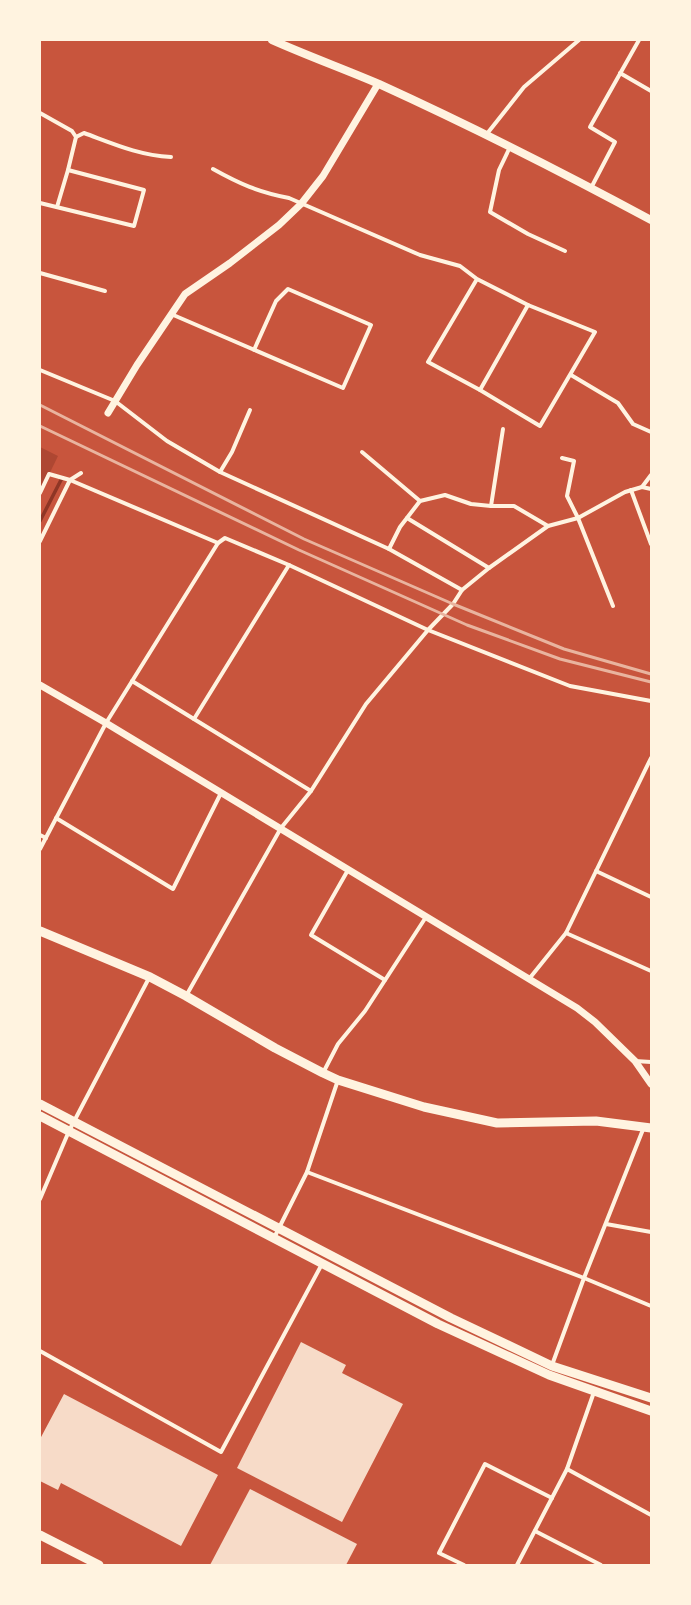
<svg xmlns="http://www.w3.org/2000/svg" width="691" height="1605" viewBox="0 0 691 1605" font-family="'IBM Plex Sans',sans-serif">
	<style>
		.green { fill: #ae4732 }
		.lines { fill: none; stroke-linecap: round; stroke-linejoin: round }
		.stream { stroke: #8f3625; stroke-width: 3.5 }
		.building { fill: #f7dbc8 }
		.minor { stroke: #fff3e0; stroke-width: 4 }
		.tertiary { stroke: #fff3e0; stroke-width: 7 }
		.secondary { stroke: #fff3e0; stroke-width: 8 }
		.primary { stroke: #fff3e0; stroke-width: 9 }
		.trunk { stroke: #fff3e0; stroke-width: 9 }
		.rail { stroke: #e9b49f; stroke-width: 3 }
	</style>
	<rect width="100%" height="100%" fill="#c8553d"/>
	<polygon class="green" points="40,447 58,456 40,493"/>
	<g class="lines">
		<polyline class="stream" points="40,521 62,478"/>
	</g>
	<g class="building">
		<polygon points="301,1342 346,1365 342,1373 403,1404 342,1522 237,1468"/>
		<polygon points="64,1394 218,1475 181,1546 61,1483 58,1490 40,1481 40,1439"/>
		<polygon points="250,1489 357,1544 346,1565 210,1565"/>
	</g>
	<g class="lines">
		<g class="minor">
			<polyline points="620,73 651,91"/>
			<polyline points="40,113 72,131 76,137 68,170 57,207"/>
			<polyline points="486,135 524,87 579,40"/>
			<path d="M76,137L84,133C114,144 138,155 171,157"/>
			<polyline points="510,147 499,170 490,212 528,234 565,251"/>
			<path d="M213,169C240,184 258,192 289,198L420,255L460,266L477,279L528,305L595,332L540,426L480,390L428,362L477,279"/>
			<polyline points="591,188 615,142 590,127 639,40"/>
			<polyline points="40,203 134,226 144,190 68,170"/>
			<polyline points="40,273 105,291"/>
			<polyline points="171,314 343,388 371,325 288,289 276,301 254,350"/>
			<polyline points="40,370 115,401 167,441 220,472 389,549 462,590"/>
			<polyline points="571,375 618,403 633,424 651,432"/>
			<polyline points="480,390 528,305"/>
			<polyline points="362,452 420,501"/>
			<polyline points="562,458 574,461 567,496 578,518 613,606"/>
			<polyline points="220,472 232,452 250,410"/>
			<polyline points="642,487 651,475"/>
			<polyline points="631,490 651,544"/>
			<polyline points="40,493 49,474 70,480 218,543"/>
			<polyline points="491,506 503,429"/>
			<polyline points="407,518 489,568"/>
			<polyline points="40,541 70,480 81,473"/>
			<polyline points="389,549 400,527 420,501 445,495 471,504 491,506 514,506 548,526"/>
			<polyline points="132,681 311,791"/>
			<polyline points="194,719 289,565"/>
			<polyline points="56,818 173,889 221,793"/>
			<polyline points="40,835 46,838"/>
			<polyline points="40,849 106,723 218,543 225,538 289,565 428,630 570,686 651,701"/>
			<polyline points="348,870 311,935 385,980"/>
			<polyline points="596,871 651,897"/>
			<polyline points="566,933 651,971"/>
			<polyline points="529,979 566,933 651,758"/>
			<polyline points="186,996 281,828 311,791 366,704 428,630 453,604 462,590 489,568 548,526 578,518 625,492 642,487 651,489"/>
			<polyline points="635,1061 651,1062"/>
			<polyline points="323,1073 338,1044 365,1011 426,917"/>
			<polyline points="307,1172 584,1278 651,1306"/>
			<polyline points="40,1199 69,1131 149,978"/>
			<polyline points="606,1224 651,1232"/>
			<polyline points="274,1238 307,1172 338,1080"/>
			<polyline points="40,1351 221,1452 322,1264"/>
			<polyline points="552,1365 584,1278 644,1127"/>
			<polyline points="567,1469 651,1515"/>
			<polyline points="535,1531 601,1565"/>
			<polyline points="464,1565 439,1553 485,1464 552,1498"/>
			<polyline points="517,1565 567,1469 594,1392"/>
		</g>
		<g class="tertiary">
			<polyline points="108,413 137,365 185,294 230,263 279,225 301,204 323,176 378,84"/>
			<polyline points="40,685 106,723 577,1008 595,1022 635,1061 651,1084"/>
		</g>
		<path class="secondary" d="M272,40C308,56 344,69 379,84C471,126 562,172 651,220"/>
		<g class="primary">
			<polyline points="40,931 150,977 186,996 275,1048 323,1073 338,1080 424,1107 497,1123 596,1121 651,1128"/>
			<polyline points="40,1535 99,1565"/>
		</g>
		<g class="trunk">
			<polyline points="40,1104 451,1318 552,1366 651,1398"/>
			<polyline points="40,1116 438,1324 549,1375 651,1411"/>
		</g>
		<g class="rail">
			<polyline points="40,405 304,539 453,604 564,649 651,674"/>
			<polyline points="40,426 299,550 467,625 560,659 651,682"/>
		</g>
	</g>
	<rect width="691" height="1605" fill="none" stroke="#fff3e0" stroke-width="82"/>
</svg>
